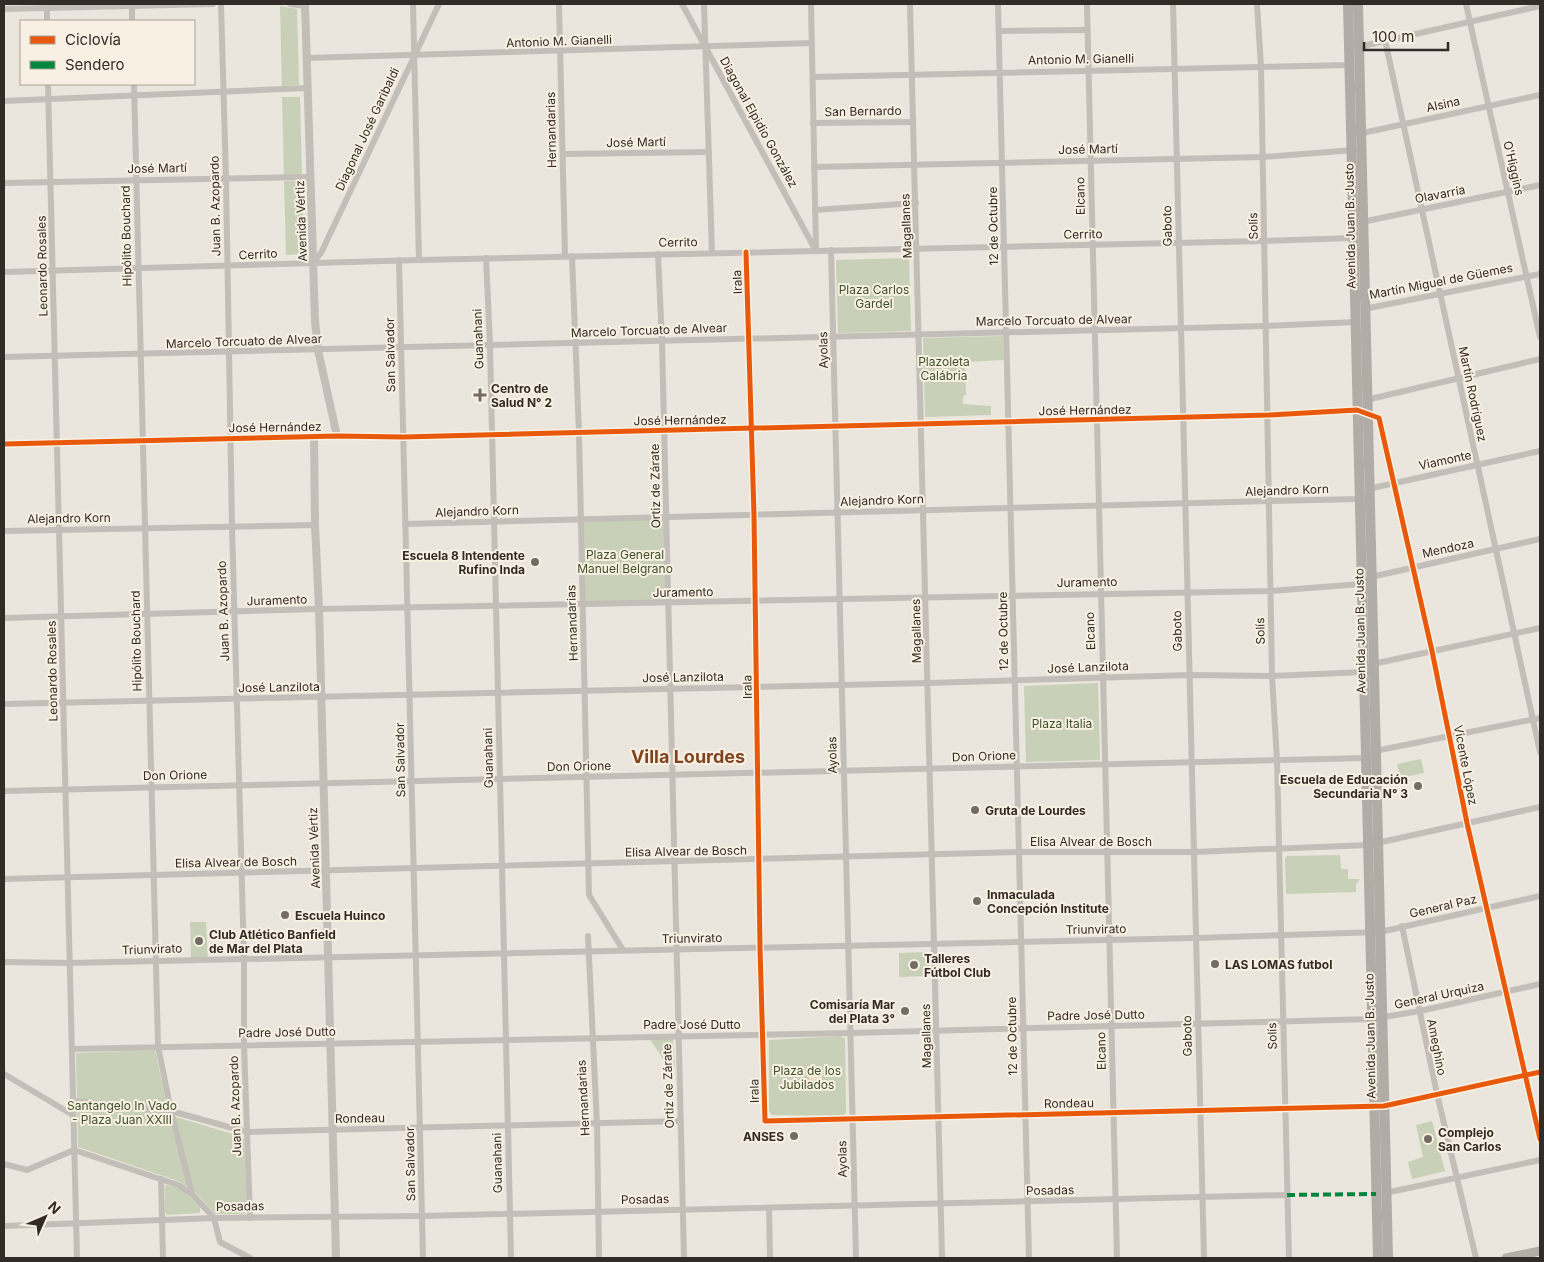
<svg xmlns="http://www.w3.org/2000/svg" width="1544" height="1262" viewBox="0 0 1544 1262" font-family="Inter,sans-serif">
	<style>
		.green { fill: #c8d0b7 }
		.sand { fill: #ebe2c3 }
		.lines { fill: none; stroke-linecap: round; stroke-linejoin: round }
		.minor { stroke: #c3beb7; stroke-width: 6 }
		.tertiary { stroke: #c3beb7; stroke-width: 8 }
		.secondary { stroke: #b4aea7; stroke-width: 9 }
		.primary { stroke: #b2aca6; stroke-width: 10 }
		.quiet { stroke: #00873e; stroke-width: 4; stroke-dasharray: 8 4; stroke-linecap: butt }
		.cycleway-casing { stroke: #f8f1e3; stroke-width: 8 }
		.cycleway { stroke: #e8590c; stroke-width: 5 }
		.poi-dot { fill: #736c65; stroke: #f8f1e3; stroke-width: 2 }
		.labels { text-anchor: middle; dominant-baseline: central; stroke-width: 4; stroke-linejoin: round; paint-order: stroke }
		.street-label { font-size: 12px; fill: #332b25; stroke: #f8f1e3 }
		.park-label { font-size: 12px; fill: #3d512a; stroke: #f8f1e3 }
		.poi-label { font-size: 12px; font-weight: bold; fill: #332b25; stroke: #f8f1e3; text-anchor: start }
		.district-label { font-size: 18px; font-weight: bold; fill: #804320; stroke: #f8f1e3 }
	</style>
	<rect width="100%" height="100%" fill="#eae6dd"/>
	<g class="green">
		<polygon points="280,6 297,9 299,85 282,86"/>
		<polygon points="282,97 300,97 302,176 284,176"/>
		<polygon points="284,181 302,181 304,254 286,255"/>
		<polygon points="909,258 911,331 838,333 836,260"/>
		<polygon points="1003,336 1004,360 965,362 966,395 963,396 963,404 991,406 991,415 925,417 923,338"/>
		<polygon points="667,517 669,603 582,605 581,520"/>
		<polygon points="1098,683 1100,760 1026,762 1024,686"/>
		<polygon points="1421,759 1424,773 1400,778 1397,764"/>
		<polygon points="1340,855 1341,869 1348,869 1348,879 1360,879 1356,884 1356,892 1286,894 1285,858 1287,856"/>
		<polygon points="190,922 206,922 208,959 191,960"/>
		<polygon points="929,952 930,976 899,977 899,953"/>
		<polygon points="841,1036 845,1039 846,1113 842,1116 772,1115 769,1111 769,1040"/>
		<polygon points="649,1038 673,1039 675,1067 669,1068"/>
		<polygon points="155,1050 169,1115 240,1136 244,1139 247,1210 244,1214 215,1214 195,1192 178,1181 78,1147 76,1053"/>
		<polygon points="1432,1121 1445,1171 1412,1179 1408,1162 1423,1157 1416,1125"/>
		<path d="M165,1185C179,1185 191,1197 200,1207V1213L167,1215L165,1212Z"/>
	</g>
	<rect class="sand" x="809" y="1071" width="13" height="9"/>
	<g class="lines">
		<g class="minor">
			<polyline points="132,4 132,21"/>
			<polyline points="221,4 226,179 232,526 244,958 244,1044 250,1218"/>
			<polyline points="290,4 305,6"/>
			<polyline points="413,4 419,260"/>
			<polyline points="559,4 565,256"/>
			<polyline points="682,4 816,251"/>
			<polyline points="704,4 712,253"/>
			<polyline points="811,4 816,249"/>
			<polyline points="910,4 942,1258"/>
			<polyline points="998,4 1029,1258"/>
			<polyline points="1087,4 1117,1258"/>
			<polyline points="1173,4 1204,1258"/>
			<polyline points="1257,4 1261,66 1272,676 1277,761 1289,1258"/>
			<polyline points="1466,4 1540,337"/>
			<polyline points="47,5 47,21"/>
			<polyline points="4,9 213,4"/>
			<polyline points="999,31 1087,30"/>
			<polyline points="1385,40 1540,752"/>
			<polyline points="1358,47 1540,6"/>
			<polyline points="306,58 812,43"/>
			<polyline points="813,77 1349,65 1350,63"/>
			<polyline points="48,84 77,1258"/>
			<polyline points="134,84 158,1046 171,1111 192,1194"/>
			<polyline points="4,101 307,88"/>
			<polyline points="813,123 913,122"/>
			<polyline points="1358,134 1540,95"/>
			<polyline points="563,154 709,152"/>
			<polyline points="814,167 1263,157 1355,150"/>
			<polyline points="4,183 311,177"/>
			<polyline points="815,210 916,203"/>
			<polyline points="1362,222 1540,185"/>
			<polyline points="831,250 856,1258"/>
			<polyline points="746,252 754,515 760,948 765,1121 1384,1106 1540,1072"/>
			<polyline points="658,254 662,341 684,1258"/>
			<polyline points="572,256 579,433 589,895 623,950"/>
			<polyline points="486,258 490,345 511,1258"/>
			<polyline points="399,260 423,1258"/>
			<polyline points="313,262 321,253 439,4"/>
			<polyline points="4,272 419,260 1264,241 1353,238 1355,235"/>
			<polyline points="1364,309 1540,274"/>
			<polyline points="4,357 1266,326 1356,322"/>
			<polyline points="1366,400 1540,359"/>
			<polyline points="4,444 337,436 403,437 1269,415 1357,410 1379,418 1432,651 1467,823 1540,1139"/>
			<polyline points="1368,489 1540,451"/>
			<polyline points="405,524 1270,501 1359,499 1362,496"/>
			<polyline points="4,531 315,525"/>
			<polyline points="4,618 319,609 1271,591 1361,584 1371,577 1540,539"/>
			<polyline points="4,704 929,683 1190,675 1272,676 1364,672 1373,664 1540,628"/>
			<polyline points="1375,751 1540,718"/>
			<polyline points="4,791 1367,758"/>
			<polyline points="4,879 1019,852 1194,852 1368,845 1540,807"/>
			<polyline points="1402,926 1437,1094 1476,1258"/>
			<polyline points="588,936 597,1124 599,1258"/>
			<polyline points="4,962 69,963 1196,938 1380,932 1540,896"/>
			<polyline points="72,1049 850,1033 1372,1019 1420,1011 1540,984"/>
			<polyline points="4,1074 73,1115"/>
			<polyline points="73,1101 171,1111 247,1132 681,1121"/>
			<polyline points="4,1164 27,1170 74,1150 178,1185 192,1194 214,1218 220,1242 250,1258"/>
			<polyline points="161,1179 163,1258"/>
			<polyline points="1385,1193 1540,1160"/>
			<polyline points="769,1208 770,1258"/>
			<polyline points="4,1226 214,1218 422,1216 1287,1195"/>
		</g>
		<g class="tertiary">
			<polyline points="305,4 315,321 318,350 337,436"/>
			<polyline points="314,436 315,525 319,609 336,1258"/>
		</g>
		<polyline class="secondary" points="1506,1258 1540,1251"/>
		<g class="primary">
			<polyline points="1348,4 1378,1258"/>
			<polyline points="1358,4 1388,1258"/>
		</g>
		<polyline class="quiet" points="1287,1195 1376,1194"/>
		<defs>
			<g id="cycleway">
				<polyline points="746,252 754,515 760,948 765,1121 1384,1106 1540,1072"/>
				<polyline points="4,444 337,436 403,437 1269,415 1357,410 1379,418 1432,651 1467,823 1540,1139"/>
			</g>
		</defs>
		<use href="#cycleway" class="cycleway-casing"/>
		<use href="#cycleway" class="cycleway"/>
	</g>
	<g class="poi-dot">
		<path d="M477.5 387.5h5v5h5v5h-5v5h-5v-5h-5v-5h5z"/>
		<circle cx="535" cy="562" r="5"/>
		<circle cx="1418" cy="786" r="5"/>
		<circle cx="975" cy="810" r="5"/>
		<circle cx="977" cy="901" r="5"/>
		<circle cx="285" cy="915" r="5"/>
		<circle cx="199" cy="941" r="5"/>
		<circle cx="1215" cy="964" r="5"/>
		<circle cx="914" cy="965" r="5"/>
		<circle cx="905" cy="1011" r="5"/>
		<circle cx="794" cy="1136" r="5"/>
		<circle cx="1428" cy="1139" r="5"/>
	</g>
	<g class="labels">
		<g class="street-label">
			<text transform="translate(559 41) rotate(-2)">Antonio M. Gianelli</text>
			<text transform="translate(1081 59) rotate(-1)">Antonio M. Gianelli</text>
			<text transform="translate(1443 104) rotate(-12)">Alsina</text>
			<text transform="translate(863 111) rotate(-1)">San Bernardo</text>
			<text transform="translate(759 122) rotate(61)">Diagonal Elpidio González</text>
			<text transform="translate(367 129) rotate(-65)">Diagonal José Garibaldi</text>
			<text transform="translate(551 130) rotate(-91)">Hernandarias</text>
			<text transform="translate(636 142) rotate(-1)">José Martí</text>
			<text transform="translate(1088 149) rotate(-1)">José Martí</text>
			<text transform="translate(157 168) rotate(-1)">José Martí</text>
			<text transform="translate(1514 168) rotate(77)">O'Higgins</text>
			<text transform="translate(1440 194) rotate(-11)">Olavarría</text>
			<text transform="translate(1080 196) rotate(-91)">Elcano</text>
			<text transform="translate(215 206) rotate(-91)">Juan B. Azopardo</text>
			<text transform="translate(301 221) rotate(-92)">Avenida Vértiz</text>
			<text transform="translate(906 226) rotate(-92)">Magallanes</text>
			<text transform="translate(993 226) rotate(-91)">12 de Octubre</text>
			<text transform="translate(1167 226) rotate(-91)">Gaboto</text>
			<text transform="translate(1253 226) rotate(-91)">Solís</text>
			<text transform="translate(1350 226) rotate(-91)">Avenida Juan B. Justo</text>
			<text transform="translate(1083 234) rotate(-1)">Cerrito</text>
			<text transform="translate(126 236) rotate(-91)">Hipólito Bouchard</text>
			<text transform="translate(678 242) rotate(-1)">Cerrito</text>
			<text transform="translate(258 254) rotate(-3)">Cerrito</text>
			<text transform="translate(42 266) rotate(-91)">Leonardo Rosales</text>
			<text transform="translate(1441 281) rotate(-11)">Martín Miguel de Güemes</text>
			<text transform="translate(737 282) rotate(-92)">Irala</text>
			<text transform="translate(1054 320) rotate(-1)">Marcelo Torcuato de Alvear</text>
			<text transform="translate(649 330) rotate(-2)">Marcelo Torcuato de Alvear</text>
			<text transform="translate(478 339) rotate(-92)">Guanahani</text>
			<text transform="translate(244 341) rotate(-2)">Marcelo Torcuato de Alvear</text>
			<text transform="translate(823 350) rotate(-91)">Ayolas</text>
			<text transform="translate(390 355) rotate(-91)">San Salvador</text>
			<text transform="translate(1473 394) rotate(78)">Martín Rodríguez</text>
			<text transform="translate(1085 410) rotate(-1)">José Hernández</text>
			<text transform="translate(680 420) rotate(-1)">José Hernández</text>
			<text transform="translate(275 427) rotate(-1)">José Hernández</text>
			<text transform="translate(1445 460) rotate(-12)">Viamonte</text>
			<text transform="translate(655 486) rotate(-91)">Ortiz de Zárate</text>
			<text transform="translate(1287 490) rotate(-2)">Alejandro Korn</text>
			<text transform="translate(882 500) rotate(-2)">Alejandro Korn</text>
			<text transform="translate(477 511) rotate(-2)">Alejandro Korn</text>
			<text transform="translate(69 518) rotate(-1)">Alejandro Korn</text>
			<text transform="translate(1448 548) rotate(-12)">Mendoza</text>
			<text transform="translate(1087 582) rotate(-1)">Juramento</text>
			<text transform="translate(683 592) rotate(-1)">Juramento</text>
			<text transform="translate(277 600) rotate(-2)">Juramento</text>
			<text transform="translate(223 611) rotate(-92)">Juan B. Azopardo</text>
			<text transform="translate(572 623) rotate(-92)">Hernandarias</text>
			<text transform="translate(916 631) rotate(-91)">Magallanes</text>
			<text transform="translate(1003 631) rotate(-91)">12 de Octubre</text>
			<text transform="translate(1090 631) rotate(-92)">Elcano</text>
			<text transform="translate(1177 631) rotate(-91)">Gaboto</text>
			<text transform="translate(1260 631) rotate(-91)">Solís</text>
			<text transform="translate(1360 631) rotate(-91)">Avenida Juan B. Justo</text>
			<text transform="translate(136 641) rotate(-91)">Hipólito Bouchard</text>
			<text transform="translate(1088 667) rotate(-2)">José Lanzilota</text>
			<text transform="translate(52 671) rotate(-91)">Leonardo Rosales</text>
			<text transform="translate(683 677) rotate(-1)">José Lanzilota</text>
			<text transform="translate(279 687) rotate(-1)">José Lanzilota</text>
			<text transform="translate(747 687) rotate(-91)">Irala</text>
			<text transform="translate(832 755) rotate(-91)">Ayolas</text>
			<text transform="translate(984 756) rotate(-2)">Don Orione</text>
			<text transform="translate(488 758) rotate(-91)">Guanahani</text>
			<text transform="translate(400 760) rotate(-91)">San Salvador</text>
			<text transform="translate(1466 765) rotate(79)">Vicente López</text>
			<text transform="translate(579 766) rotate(-1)">Don Orione</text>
			<text transform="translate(175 775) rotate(-1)">Don Orione</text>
			<text x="1091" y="841">Elisa Alvear de Bosch</text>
			<text transform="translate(314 848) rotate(-92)">Avenida Vértiz</text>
			<text transform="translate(686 851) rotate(-1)">Elisa Alvear de Bosch</text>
			<text transform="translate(236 862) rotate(-1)">Elisa Alvear de Bosch</text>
			<text transform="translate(1443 906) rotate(-13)">General Paz</text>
			<text transform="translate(1096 929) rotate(-1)">Triunvirato</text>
			<text transform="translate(692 938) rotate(-1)">Triunvirato</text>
			<text transform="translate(152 949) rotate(-2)">Triunvirato</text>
			<text transform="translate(1439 995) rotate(-12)">General Urquiza</text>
			<text transform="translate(1096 1015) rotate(-1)">Padre José Dutto</text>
			<text x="692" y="1024">Padre José Dutto</text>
			<text transform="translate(287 1032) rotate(-1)">Padre José Dutto</text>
			<text transform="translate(926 1036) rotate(-91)">Magallanes</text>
			<text transform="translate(1012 1036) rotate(-91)">12 de Octubre</text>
			<text transform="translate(1187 1036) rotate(-91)">Gaboto</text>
			<text transform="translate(1272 1036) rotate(-91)">Solís</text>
			<text transform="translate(1370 1036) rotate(-91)">Avenida Juan B. Justo</text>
			<text transform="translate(1437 1047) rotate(79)">Ameghino</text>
			<text transform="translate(1101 1051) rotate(-91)">Elcano</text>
			<text transform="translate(668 1086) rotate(-92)">Ortiz de Zárate</text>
			<text transform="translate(754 1091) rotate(-91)">Irala</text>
			<text transform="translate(583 1098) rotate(-93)">Hernandarias</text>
			<text transform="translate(1069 1103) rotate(-1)">Rondeau</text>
			<text transform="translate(235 1106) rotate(-92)">Juan B. Azopardo</text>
			<text transform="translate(360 1118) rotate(-1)">Rondeau</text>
			<text transform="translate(842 1159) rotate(-91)">Ayolas</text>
			<text transform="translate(497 1163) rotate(-91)">Guanahani</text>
			<text transform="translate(410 1164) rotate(-91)">San Salvador</text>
			<text transform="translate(1050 1190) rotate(-1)">Posadas</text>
			<text transform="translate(645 1199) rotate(-1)">Posadas</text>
			<text transform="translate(240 1206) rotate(-1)">Posadas</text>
		</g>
		<g class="park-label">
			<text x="874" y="289">Plaza Carlos<tspan x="874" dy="14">Gardel</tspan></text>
			<text x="944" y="361">Plazoleta<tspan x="944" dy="14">Calábria</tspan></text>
			<text x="625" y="554">Plaza General<tspan x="625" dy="14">Manuel Belgrano</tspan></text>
			<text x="1062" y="723">Plaza Italia</text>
			<text x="807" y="1070">Plaza de los<tspan x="807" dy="14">Jubilados</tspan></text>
			<text x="122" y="1105">Santangelo In Vado<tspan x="122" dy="14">- Plaza Juan XXIII</tspan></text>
		</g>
		<g class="poi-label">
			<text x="491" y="388">Centro de<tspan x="491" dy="14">Salud N° 2</tspan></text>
			<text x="525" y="555" text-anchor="end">Escuela 8 Intendente<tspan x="525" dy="14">Rufino Inda</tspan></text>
			<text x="1408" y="779" text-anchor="end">Escuela de Educación<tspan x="1408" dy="14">Secundaria N° 3</tspan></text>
			<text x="985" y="810">Gruta de Lourdes</text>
			<text x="987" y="894">Inmaculada<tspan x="987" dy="14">Concepción Institute</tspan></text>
			<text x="295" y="915">Escuela Huinco</text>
			<text x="209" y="934">Club Atlético Banfield<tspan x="209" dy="14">de Mar del Plata</tspan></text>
			<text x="924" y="958">Talleres<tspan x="924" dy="14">Fútbol Club</tspan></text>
			<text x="1225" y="964">LAS LOMAS futbol</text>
			<text x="895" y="1004" text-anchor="end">Comisaría Mar<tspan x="895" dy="14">del Plata 3°</tspan></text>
			<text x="1438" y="1132">Complejo<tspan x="1438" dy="14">San Carlos</tspan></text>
			<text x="784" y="1136" text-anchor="end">ANSES</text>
		</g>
		<g class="district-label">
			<text x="688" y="756">Villa Lourdes</text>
		</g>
	</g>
	<rect width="1544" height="1262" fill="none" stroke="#332b25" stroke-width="10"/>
	<rect x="20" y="20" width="175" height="65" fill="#f8f1e3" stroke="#a9a297"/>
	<rect x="30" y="36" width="25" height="8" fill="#e8590c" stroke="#a9a297"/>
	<text x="65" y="45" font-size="15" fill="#332b25">Ciclovía</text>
	<rect x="30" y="61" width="25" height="8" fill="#00873e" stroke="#a9a297"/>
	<text x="65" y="70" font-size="15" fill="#332b25">Sendero</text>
	<g transform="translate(45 1217) rotate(45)" stroke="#f8f1e3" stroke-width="4" paint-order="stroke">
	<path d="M0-4L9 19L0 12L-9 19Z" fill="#332b25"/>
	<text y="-8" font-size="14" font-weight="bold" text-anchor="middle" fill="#332b25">N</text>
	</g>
	<path d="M1364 42v8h84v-8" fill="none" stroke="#332b25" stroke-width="2.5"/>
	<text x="1372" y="42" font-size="15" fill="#332b25" stroke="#f8f1e3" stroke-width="4" paint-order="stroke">100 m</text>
</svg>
